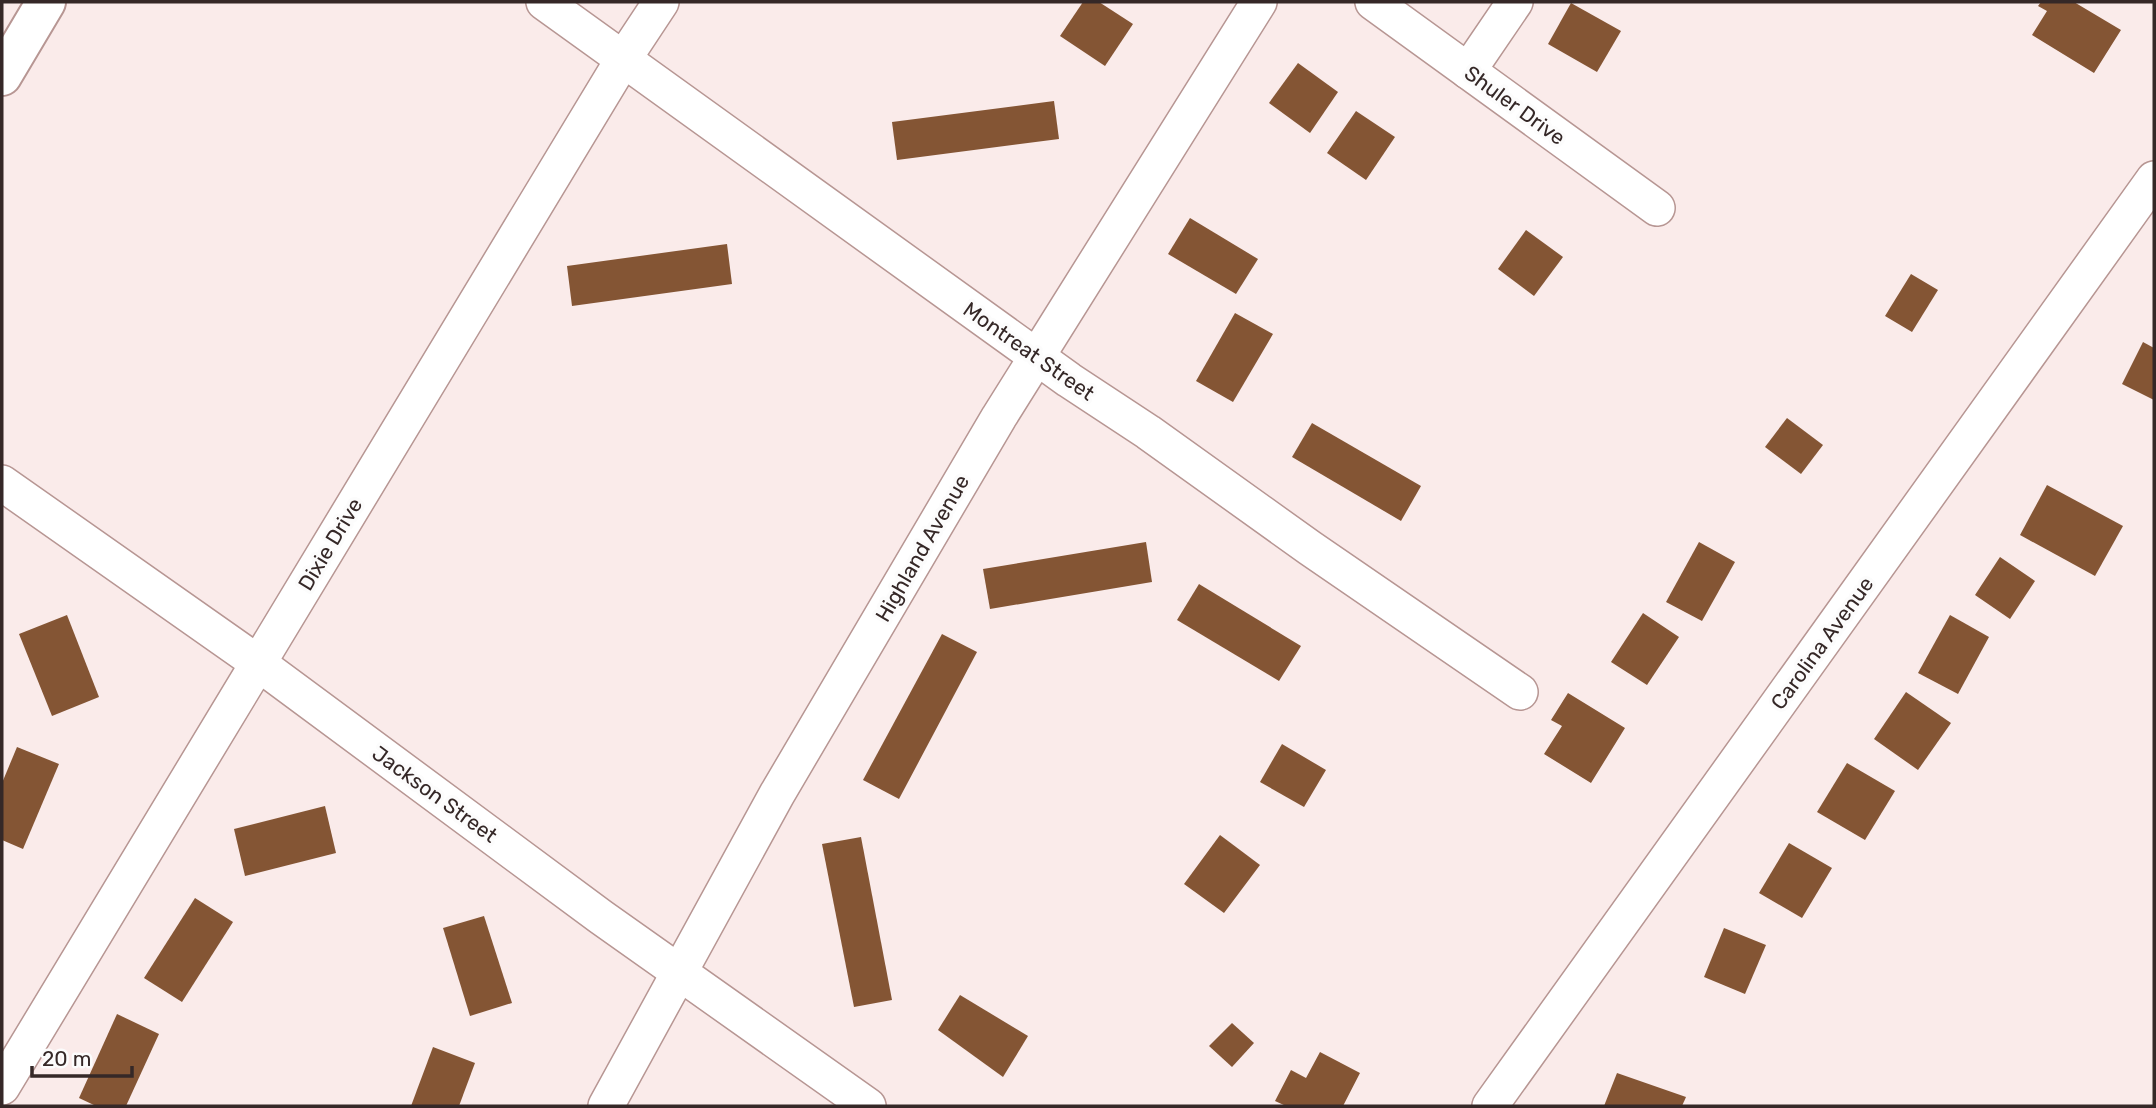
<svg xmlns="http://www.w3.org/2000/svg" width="2156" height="1108" viewBox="0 0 2156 1108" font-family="Rubik,sans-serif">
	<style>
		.building { fill: #845534 }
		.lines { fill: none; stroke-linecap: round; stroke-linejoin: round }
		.street-casing { stroke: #b79693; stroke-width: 38 }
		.secondary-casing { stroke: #b79693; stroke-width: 42 }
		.street { stroke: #fff; stroke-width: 35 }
		.secondary { stroke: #fff; stroke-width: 38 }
		.labels { text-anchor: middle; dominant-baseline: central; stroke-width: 7; stroke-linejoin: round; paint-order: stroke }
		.street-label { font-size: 21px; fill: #352827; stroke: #fcfcfc }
	</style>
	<rect width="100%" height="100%" fill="#faebea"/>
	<g class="building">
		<polygon points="1083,2 1099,2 1133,24 1105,66 1060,36"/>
		<polygon points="2041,2 2074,2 2121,30 2094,73 2032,35 2047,11 2038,6"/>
		<polygon points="1571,3 1621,31 1597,72 1548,44"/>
		<polygon points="1298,63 1338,92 1310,133 1269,103"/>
		<polygon points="1054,101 1059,139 897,160 892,122"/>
		<polygon points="1356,111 1395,137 1366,180 1327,153"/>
		<polygon points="1190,218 1258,259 1236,294 1168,254"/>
		<polygon points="1526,230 1563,257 1534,296 1498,269"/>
		<polygon points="727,244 732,284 572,306 567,266"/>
		<polygon points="1911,274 1938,290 1912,332 1885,316"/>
		<polygon points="1235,313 1273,334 1233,402 1196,381"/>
		<polygon points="2143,342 2154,348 2154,400 2122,384"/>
		<polygon points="1787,418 1823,445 1801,474 1765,447"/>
		<polygon points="1312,423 1421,486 1401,521 1292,457"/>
		<polygon points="2047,485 2123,526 2095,576 2020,535"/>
		<polygon points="1146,542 1152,582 990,609 983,569"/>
		<polygon points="1699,542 1735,562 1702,621 1666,602"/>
		<polygon points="2000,557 2035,581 2010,619 1975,595"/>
		<polygon points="1199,584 1301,646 1279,681 1177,620"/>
		<polygon points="1643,613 1679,637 1647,685 1611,662"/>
		<polygon points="67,615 99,697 52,716 19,634"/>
		<polygon points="1950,615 1989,637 1958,694 1918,673"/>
		<polygon points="942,634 977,652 899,799 863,780"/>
		<polygon points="1906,692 1951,723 1918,770 1874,739"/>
		<polygon points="1568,693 1625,728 1591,783 1544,754 1562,726 1551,720"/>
		<polygon points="1282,744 1326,770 1304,807 1260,782"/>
		<polygon points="17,747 59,764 23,849 2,840 2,783"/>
		<polygon points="1847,763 1895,791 1865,840 1817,812"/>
		<polygon points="325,806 336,853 245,876 234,829"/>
		<polygon points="1220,835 1260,865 1224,913 1184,884"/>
		<polygon points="861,837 892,1000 854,1007 822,844"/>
		<polygon points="1789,843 1832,868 1802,918 1759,893"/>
		<polygon points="195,898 233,922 182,1002 144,978"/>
		<polygon points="484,916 512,1003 470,1016 443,928"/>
		<polygon points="1724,928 1766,945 1745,994 1704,977"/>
		<polygon points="960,995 1028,1036 1003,1077 938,1030"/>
		<polygon points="117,1014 159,1034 126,1106 96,1106 79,1098"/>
		<polygon points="1232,1023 1254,1043 1232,1067 1209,1046"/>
		<polygon points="433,1047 475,1063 459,1106 411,1106"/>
		<polygon points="1320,1052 1360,1073 1343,1106 1286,1106 1275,1101 1291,1070 1306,1078"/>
		<polygon points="1617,1073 1686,1097 1682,1106 1604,1106"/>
	</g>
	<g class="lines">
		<defs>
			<g id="street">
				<polyline points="544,2 1069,380 1148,432 1310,548 1520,692"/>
				<polyline points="1373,2 1657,208"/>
				<polyline points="1468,71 1515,2"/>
				<polyline points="2,483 258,663 601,917 868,1106"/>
				<polyline points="2,1087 624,58 661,2"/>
				<polyline points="606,1106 777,794 999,417 1259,2"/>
				<polyline points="1490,1106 2154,179"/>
			</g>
			<polyline id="secondary" points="2,76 46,2"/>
		</defs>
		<use href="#street" class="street-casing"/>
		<use href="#secondary" class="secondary-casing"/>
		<use href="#street" class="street"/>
		<use href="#secondary" class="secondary"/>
	</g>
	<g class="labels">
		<g class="street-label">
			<text transform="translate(1515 105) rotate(36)">Shuler Drive</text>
			<text transform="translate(1029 351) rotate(35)">Montreat Street</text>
			<text transform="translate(330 544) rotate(-59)">Dixie Drive</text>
			<text transform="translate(922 548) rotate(-60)">Highland Avenue</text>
			<text transform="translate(1822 643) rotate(-54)">Carolina Avenue</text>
			<text transform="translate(435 794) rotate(36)">Jackson Street</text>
		</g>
	</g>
	<rect width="2156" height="1108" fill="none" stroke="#352827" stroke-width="7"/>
	<path d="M32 1066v10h100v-10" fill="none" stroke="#352827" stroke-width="3.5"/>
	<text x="42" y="1066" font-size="21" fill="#352827" stroke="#fcfcfc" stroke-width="5" paint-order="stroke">20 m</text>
</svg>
